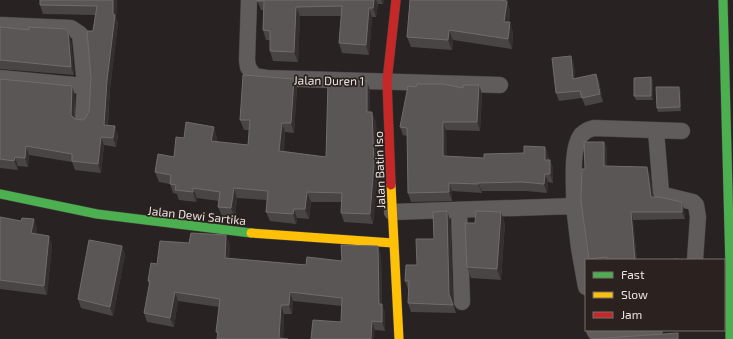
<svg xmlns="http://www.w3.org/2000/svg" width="733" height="339" viewBox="0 0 733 339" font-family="'Exo 2',sans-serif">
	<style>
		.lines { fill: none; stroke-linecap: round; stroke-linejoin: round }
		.street-casing { stroke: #44403f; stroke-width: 17 }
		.fast-casing { stroke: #44403f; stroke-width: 10 }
		.slow-casing { stroke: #44403f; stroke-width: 10 }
		.jam-casing { stroke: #44403f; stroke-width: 10 }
		.street { stroke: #5f5c5b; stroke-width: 16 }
		.fast { stroke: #4caf50; stroke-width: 9 }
		.slow { stroke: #ffc107; stroke-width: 9 }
		.jam { stroke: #c62828; stroke-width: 9 }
		.wall { fill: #494544 }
		.shaded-wall { fill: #35302f }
		.building { fill: #5a5655; stroke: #716c6b }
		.labels { text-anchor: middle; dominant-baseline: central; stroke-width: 3.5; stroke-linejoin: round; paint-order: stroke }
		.street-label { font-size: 12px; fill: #e9e3e1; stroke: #2b221f }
	</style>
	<rect width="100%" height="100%" fill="#282322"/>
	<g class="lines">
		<defs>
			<g id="street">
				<polyline points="249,0 247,60 248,67 254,76 267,78 500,85"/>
				<polyline points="0,25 71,28 80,34 85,86 83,120"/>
				<polyline points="0,78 85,86"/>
				<polyline points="656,131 661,192 664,195 693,202 696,205 698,217 695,260"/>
				<path d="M574,206C575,188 570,150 581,135C585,131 589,129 594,128L682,131"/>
				<polyline points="459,210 462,302"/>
				<polyline points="392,212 574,206 579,248 586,287"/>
				<polyline points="594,330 596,333 602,336 655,330"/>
			</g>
			<g id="fast">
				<polyline points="723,0 730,268 730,339"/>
				<polyline points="0,194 97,214 251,233"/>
			</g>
			<g id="slow">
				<polyline points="391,185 399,339"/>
				<polyline points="251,233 393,243"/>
			</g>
			<polyline id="jam" points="391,185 387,81 396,0"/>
		</defs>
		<use href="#street" class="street-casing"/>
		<use href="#fast" class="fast-casing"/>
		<use href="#slow" class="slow-casing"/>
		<use href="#jam" class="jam-casing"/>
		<use href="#street" class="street"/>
		<use href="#fast" class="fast"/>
		<use href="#slow" class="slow"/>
		<use href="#jam" class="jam"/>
	</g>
	<g class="wall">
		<polygon points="40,0 117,0 116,17 118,23 110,89 108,125 118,135 116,147 104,145 101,173 75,170 72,162 29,155 28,167 18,166 18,170 0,168 0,79 75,95 75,119 84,120 89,112 93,31 95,15 43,14 40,5"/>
		<polygon points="257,0 384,0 383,4 378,4 376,17 372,17 369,55 342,53 339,43 341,16 300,16 298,62 273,61 270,51 270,40 266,40 263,30 264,10 261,10"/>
		<polygon points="410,0 504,0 504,1 507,1 510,11 509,22 513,33 512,49 453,40 452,50 411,47 407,37"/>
		<polygon points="0,27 71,39 74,75 0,69"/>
		<polygon points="574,64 575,78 596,74 599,81 603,102 585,106 582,98 559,101 556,93"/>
		<polygon points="653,81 653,100 636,100 634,96"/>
		<polygon points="479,85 482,94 480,131 446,130 446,156 484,158 524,153 545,147 548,156 549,160 550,160 553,168 553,183 548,182 547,193 526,191 482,191 482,193 452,191 452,201 411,202 408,193 407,136 403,135 400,127 416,87 463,88"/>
		<polygon points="297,88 294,133 285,132 284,151 326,157 370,91 370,112 376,122 378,172 373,224 344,222 341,213 341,202 311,202 309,219 297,218 296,224 270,221 266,212 267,200 237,198 235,218 222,216 218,207 219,201 197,198 196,202 179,200 177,194 173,193 170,184 159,182 155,172 174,157 184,138 217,137 216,142 248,145 249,130 244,130 240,120"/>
		<polygon points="681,91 681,111 658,112 657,108"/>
		<polygon points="604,142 607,149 607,166 650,174 653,197 682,202 684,210 685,219 633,220 637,260 590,260 589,259 585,169"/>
		<polygon points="447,211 450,220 453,302 456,313 411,312 408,303 408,289 405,281 417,265 434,239"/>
		<polygon points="0,217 37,228 36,234 49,236 52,245 47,295 0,289"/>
		<polygon points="505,223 501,280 471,278 467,267"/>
		<polygon points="189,243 230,244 229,258 306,265 342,261 381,255 382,304 385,313 385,331 375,330 341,322 342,306 293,301 292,314 284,314 283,339 218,335 216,332 219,307 178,301 174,327 147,322 144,313 149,285 148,281 157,264"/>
		<polygon points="122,246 125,255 113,316 81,308 78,299"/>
	</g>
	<g class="shaded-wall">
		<polygon points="113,0 117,0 116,17 118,23 110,89 107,133 104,125 107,80 113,14"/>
		<polygon points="374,0 376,0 378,4 376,17 373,8"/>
		<polygon points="381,0 384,0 383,4"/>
		<polygon points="507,1 510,11 508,32 504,22"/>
		<polygon points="296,7 300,16 298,62 294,52"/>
		<polygon points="369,8 372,17 369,55 366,45"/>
		<polygon points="510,22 513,33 512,49 508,39"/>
		<polygon points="449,30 453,40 452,50 448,40"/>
		<polygon points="68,31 71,39 74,75 71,67"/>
		<polygon points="571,56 574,64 576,86 573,79"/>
		<polygon points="596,74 599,81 603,102 600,94"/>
		<polygon points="651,77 653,81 653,100 651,96"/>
		<polygon points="294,79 297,88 294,133 291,123"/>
		<polygon points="367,81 370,91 370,122 367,112"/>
		<polygon points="479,85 482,94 480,131 477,122"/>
		<polygon points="72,86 75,95 74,124 71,115"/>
		<polygon points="679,87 681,91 681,111 680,107"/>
		<polygon points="372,112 376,122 378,172 373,224 370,214"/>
		<polygon points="443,122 446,130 447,164 443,156"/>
		<polygon points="282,123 285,132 283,160 279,151"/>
		<polygon points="115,126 118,135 116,147 113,138"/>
		<polygon points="214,127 217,137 215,151 211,141"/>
		<polygon points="101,137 104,145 101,173 98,164"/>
		<polygon points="604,142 607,149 607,173 604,166"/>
		<polygon points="26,146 29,155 28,167 25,158"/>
		<polygon points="545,147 548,156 549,168 545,160"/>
		<polygon points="15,157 18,166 18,170 14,161"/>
		<polygon points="550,160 553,168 553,183 550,174"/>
		<polygon points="647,167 650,174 654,204 651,197"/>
		<polygon points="545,174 548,182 547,193 544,184"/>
		<polygon points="449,183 452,191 452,201 449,192"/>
		<polygon points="478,183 482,191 482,193 478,184"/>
		<polygon points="193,188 197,198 196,202 193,192"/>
		<polygon points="234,188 237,198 235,218 231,208"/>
		<polygon points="307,192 311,202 309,219 305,209"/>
		<polygon points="682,202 684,210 685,219 682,212"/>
		<polygon points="294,209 297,218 296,224 293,214"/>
		<polygon points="447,211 450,220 453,302 456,313 449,294"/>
		<polygon points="501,212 505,223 501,280 497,269"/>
		<polygon points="631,212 633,220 637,260 635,260"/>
		<polygon points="34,219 37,228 35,242 31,233"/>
		<polygon points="226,235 230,244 228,267 225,258"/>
		<polygon points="49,236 52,245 47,295 44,286"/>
		<polygon points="122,246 125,255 113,316 110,307"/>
		<polygon points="378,246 381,255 382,304 385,313 385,331 382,322 379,304"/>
		<polygon points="175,292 178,301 174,327 170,318"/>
		<polygon points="290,292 293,301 292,314 289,305"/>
		<polygon points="281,305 284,314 283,339 279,339"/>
		<polygon points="372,321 375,330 374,339 371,339"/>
	</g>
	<g class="building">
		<polygon points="40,0 113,0 113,14 115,15 107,80 104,125 115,126 113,138 101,137 98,164 72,161 72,154 26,146 25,158 15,157 14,161 0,159 0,79 72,86 71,115 75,119 84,120 89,112 91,78 87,31 93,31 97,6 40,5"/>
		<polygon points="257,0 374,0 373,8 369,8 366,45 339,43 342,6 296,7 294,52 270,51 270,31 263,30 264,1 257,1"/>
		<polygon points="410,0 500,0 507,1 504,22 510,22 508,39 449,30 448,40 407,37"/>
		<polygon points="0,27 29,30 29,27 66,29 68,31 71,67 0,60"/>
		<polygon points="571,56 573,79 596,74 600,94 582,98 580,91 556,93 552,58"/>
		<polygon points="243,75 294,79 291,123 282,123 279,151 326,157 328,81 367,81 367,112 372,112 374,163 370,214 341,213 342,193 307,192 305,209 294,209 293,214 266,212 268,191 234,188 231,208 218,207 220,192 193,188 193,192 175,190 176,185 170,184 171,175 155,172 158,154 174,157 176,137 184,138 186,122 214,127 211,141 248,145 250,120 240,120"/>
		<polygon points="651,77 651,96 634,96 634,78"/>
		<polygon points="417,84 443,84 463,88 463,85 479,85 477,122 443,122 443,156 484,158 484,154 524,153 524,146 545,147 545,160 550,160 550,174 545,174 544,184 522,182 478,183 478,184 449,183 449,192 408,193 407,128 400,127 408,86 416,87"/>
		<polygon points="656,87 679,87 680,107 657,108"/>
		<polygon points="584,142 604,142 604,166 647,167 651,197 659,197 682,202 682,212 631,212 635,260 607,260 607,257 589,259 581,201 582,169 585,169"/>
		<polygon points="447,211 449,294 453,305 408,303 409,281 405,281 406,265 417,265 416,239 434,239 433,212"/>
		<polygon points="476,211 501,212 497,269 467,267 465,223 475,223"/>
		<polygon points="0,217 21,221 22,218 34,219 31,233 49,236 44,286 0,280"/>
		<polygon points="191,233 226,235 225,258 306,265 307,257 342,261 341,245 378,246 379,304 382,304 382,322 372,321 371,339 311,339 313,320 341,322 342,298 290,292 289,305 281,305 279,338 288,339 217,339 218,332 216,332 220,299 175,292 170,318 144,313 150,281 148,281 151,263 157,264 160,241 189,243"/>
		<polygon points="89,240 122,246 110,307 78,299"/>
		<polygon points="678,259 678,260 663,260"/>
		<polygon points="678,333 678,339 591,339"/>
	</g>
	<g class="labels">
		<g class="street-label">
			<text transform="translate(329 80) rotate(1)">Jalan Duren 1</text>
			<text transform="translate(379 170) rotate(-92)">Jalan Batin Iso</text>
			<text transform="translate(197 215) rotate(6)">Jalan Dewi Sartika</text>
		</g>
	</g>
	<rect x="585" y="259" width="140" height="72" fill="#2b221f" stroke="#776f6d"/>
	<rect x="593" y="272" width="20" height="6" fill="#4caf50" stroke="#776f6d"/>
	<text x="621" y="279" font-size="12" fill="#e9e3e1">Fast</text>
	<rect x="593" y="292" width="20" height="6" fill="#ffc107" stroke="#776f6d"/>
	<text x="621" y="299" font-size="12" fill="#e9e3e1">Slow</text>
	<rect x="593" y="312" width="20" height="6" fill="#c62828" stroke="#776f6d"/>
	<text x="621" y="319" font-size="12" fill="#e9e3e1">Jam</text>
</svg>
